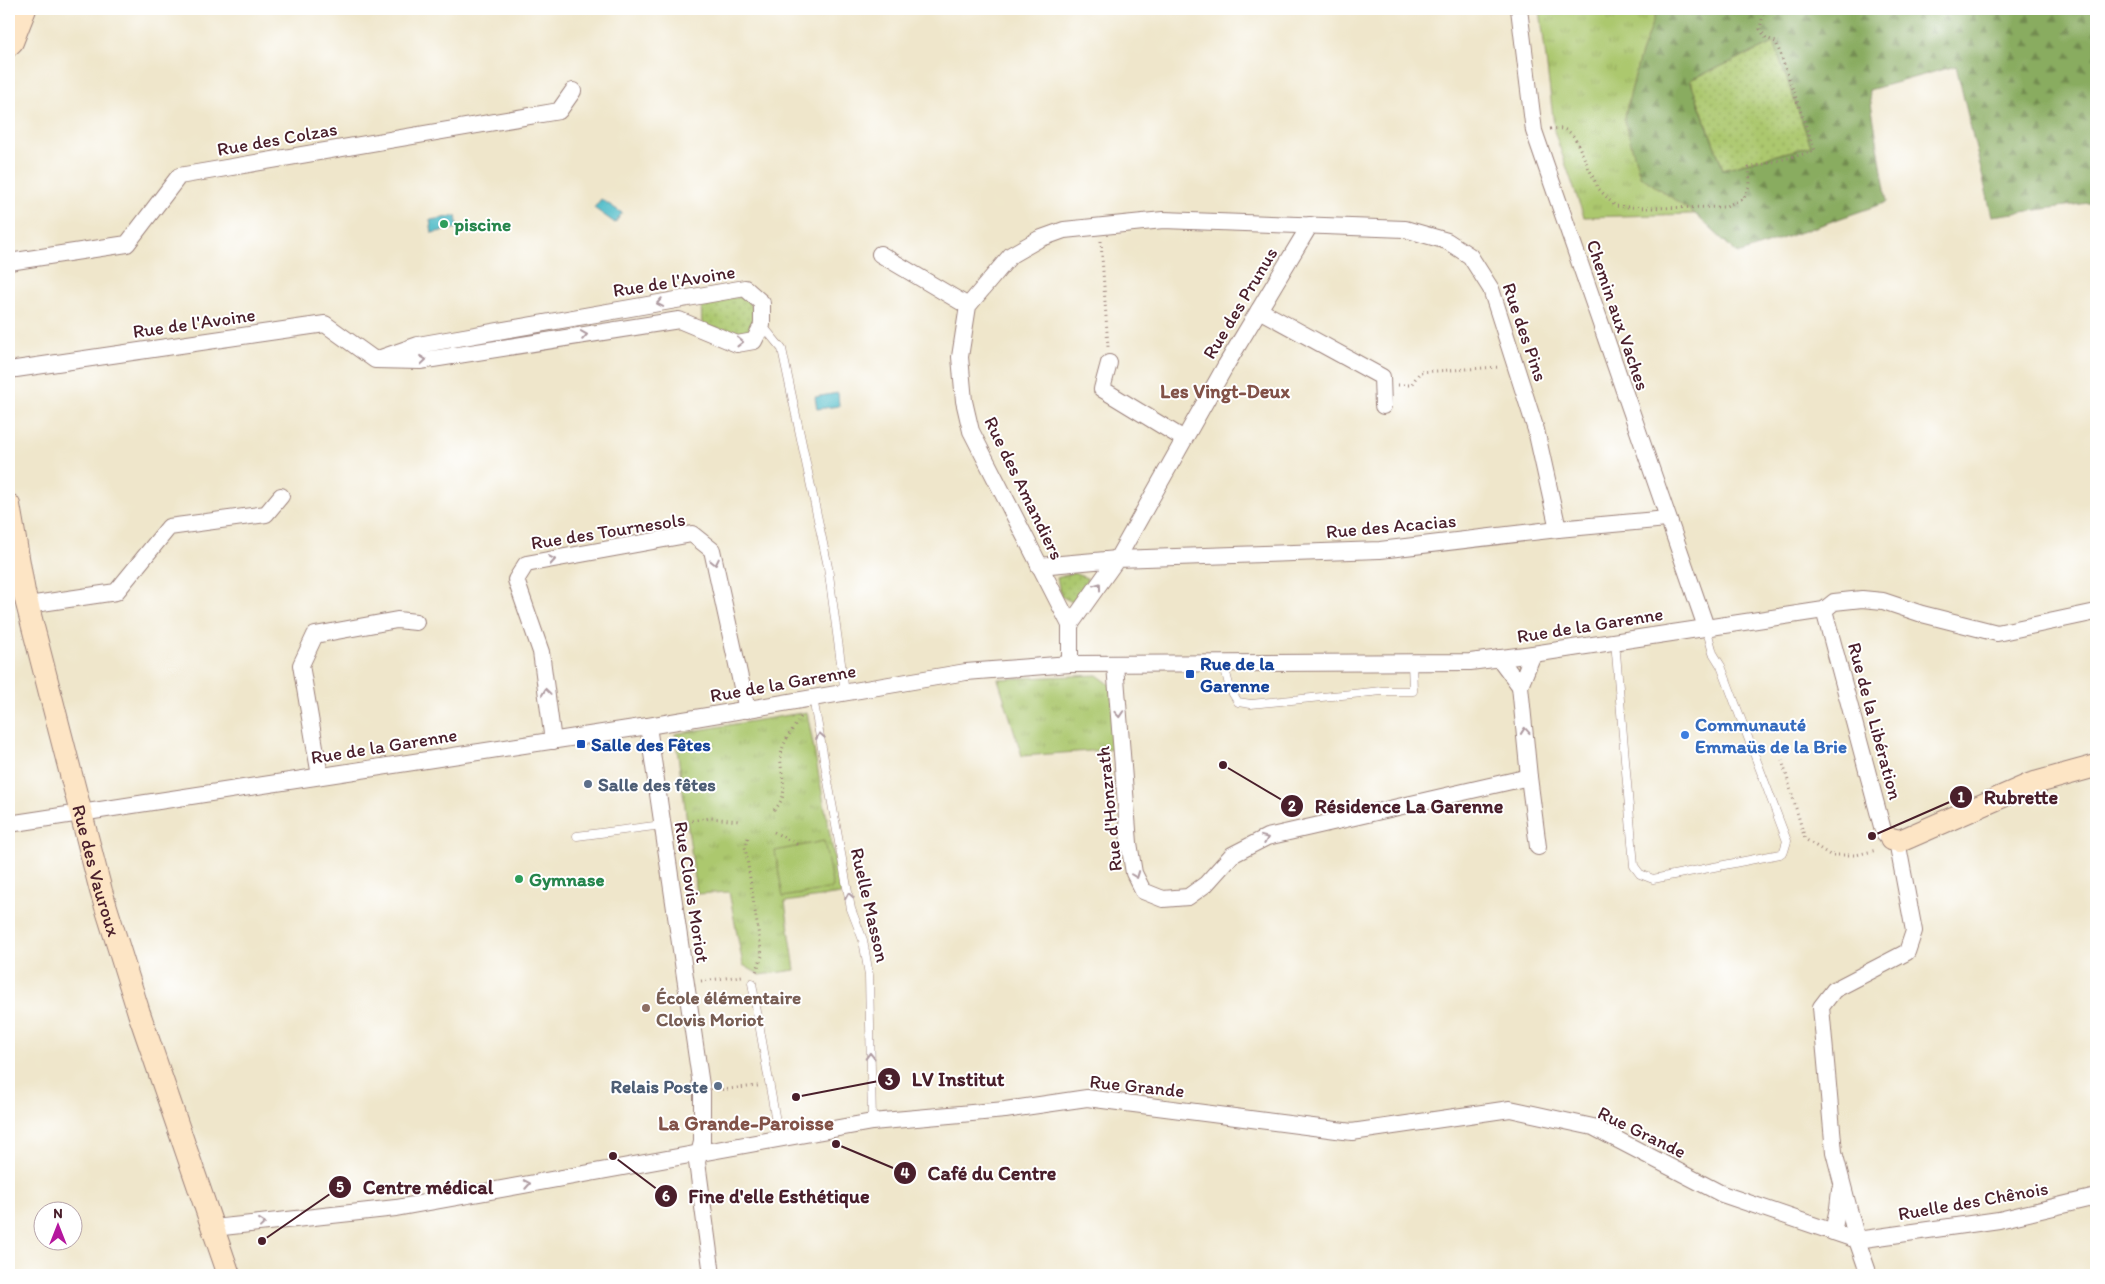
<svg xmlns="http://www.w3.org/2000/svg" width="2105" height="1284" viewBox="0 0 2105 1284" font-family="Itim,sans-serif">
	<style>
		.grass { fill: url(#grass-dots); stroke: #7b744c }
		.forest { fill: url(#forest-firs); stroke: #6a6646; fill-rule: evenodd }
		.park { fill: url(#park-tufts); stroke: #7b744c }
		.garden { fill: #acc86e; stroke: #7b744c }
		.water { fill: #4ebbc7; stroke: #4c6d79 }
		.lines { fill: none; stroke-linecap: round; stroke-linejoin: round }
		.lane-casing { stroke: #9c827b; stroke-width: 9 }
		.street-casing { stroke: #9c827b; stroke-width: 18 }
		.secondary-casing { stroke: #9c827b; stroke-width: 24 }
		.path { stroke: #9c827b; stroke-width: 3; stroke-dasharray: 1 4; stroke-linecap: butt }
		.lane { stroke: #fff; stroke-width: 8 }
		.street { stroke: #fff; stroke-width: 16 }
		.secondary { stroke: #fde5c5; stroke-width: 22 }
		.oneway { stroke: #ae9aa0 }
		.leisure-dot { fill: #2e9e5b; stroke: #fff; stroke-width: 2 }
		.transit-dot { fill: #1a4fb4; stroke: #fff; stroke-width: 2 }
		.shop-dot { fill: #3f7fe0; stroke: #fff; stroke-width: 2 }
		.service-dot { fill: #5c6f8a; stroke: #fff; stroke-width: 2 }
		.education-dot { fill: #8d6e63; stroke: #fff; stroke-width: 2 }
		.labels { text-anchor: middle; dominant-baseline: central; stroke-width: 4; stroke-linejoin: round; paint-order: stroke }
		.street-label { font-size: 19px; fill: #4a1f2b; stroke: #fff }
		.leisure-label { font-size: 19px; font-weight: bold; fill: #27864d; stroke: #fff; text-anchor: start }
		.transit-label { font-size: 19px; font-weight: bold; fill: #164399; stroke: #fff; text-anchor: start }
		.shop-label { font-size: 19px; font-weight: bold; fill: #366cbe; stroke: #fff; text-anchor: start }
		.service-label { font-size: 19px; font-weight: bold; fill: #4e5e75; stroke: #fff; text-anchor: start }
		.education-label { font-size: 19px; font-weight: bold; fill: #785e54; stroke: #fff; text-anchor: start }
		.neighbourhood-label { font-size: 20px; font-weight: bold; fill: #825248; stroke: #fff }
		.quarter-label { font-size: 21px; font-weight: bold; fill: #825248; stroke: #fff }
		.leader { fill: none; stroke: #4a1f2b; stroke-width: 2 }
		.callout-dot { fill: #4a1f2b; stroke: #fff; stroke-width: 2 }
		.mark-label { font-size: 15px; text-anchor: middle; font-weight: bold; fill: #fff }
		.callout-label { font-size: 20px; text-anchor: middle; font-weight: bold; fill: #4a1f2b; stroke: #fff; stroke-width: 4; stroke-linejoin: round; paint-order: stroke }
	</style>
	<defs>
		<pattern id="grass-dots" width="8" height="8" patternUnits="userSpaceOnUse" patternTransform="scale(1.25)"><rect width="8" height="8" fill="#acc86e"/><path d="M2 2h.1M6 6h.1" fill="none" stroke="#96ab5f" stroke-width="1.8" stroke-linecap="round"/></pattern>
		<pattern id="forest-firs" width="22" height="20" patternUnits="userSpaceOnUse" patternTransform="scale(1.25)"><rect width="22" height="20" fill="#89ac61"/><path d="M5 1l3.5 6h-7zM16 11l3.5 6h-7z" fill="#728b50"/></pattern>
		<pattern id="park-tufts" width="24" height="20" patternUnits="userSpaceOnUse" patternTransform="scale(1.25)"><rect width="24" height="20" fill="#acc86e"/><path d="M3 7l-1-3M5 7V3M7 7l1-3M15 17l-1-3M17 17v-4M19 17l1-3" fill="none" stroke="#96ab5f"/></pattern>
	</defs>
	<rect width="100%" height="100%" fill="#fff"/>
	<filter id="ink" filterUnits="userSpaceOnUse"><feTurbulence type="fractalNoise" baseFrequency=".02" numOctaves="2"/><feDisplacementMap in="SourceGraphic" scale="10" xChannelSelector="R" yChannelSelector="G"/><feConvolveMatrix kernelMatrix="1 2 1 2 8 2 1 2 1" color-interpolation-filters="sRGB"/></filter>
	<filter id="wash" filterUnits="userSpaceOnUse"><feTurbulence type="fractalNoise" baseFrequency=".0096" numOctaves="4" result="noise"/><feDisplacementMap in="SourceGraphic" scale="20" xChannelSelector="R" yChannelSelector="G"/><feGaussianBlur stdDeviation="1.12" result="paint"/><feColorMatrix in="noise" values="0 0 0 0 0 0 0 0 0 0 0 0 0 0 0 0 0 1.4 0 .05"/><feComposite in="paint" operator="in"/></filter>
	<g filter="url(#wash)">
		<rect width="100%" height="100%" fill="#efe6cb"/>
		<g class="grass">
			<polygon points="1774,43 1811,146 1723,169 1690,79"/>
			<polygon points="745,297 756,314 753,329 744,334 702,325 701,304 726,298"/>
			<path d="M1073,573L1087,578C1086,589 1083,597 1074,603L1061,596L1057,578Z"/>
		</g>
		<path class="forest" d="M1657,9H2096V202L1992,216L1956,66L1869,90L1887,202L1738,254L1695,214L1640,176L1624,119L1639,59ZM1774,43L1811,146L1723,169L1690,80Z"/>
		<g class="park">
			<polygon points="1540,9 1657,9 1639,59 1624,119 1640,176 1695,214 1584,217 1555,134"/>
			<polygon points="1097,675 1112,686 1117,749 1022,756 998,679"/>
			<polygon points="807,712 841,894 785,902 795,970 760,975 743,965 729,892 697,894 675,734"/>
		</g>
		<polygon class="garden" points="824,841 833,888 783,897 775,851"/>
		<g class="water">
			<polygon points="601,199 622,213 615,223 594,208"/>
			<polygon points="456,216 458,228 432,233 430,220"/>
			<polygon points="838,393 839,406 817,409 815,397"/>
		</g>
	</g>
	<g filter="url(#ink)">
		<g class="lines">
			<defs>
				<g id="lane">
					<polyline points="762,325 782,349 828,567 845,693"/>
					<polyline points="1615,641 1634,866 1640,874 1653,879 1780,854 1784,851 1787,841 1721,666 1713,653 1706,627"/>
					<polyline points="1224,665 1230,689 1238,702 1251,704 1382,691 1413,691 1412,662"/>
					<polyline points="813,698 851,909 863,940 869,975 872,1122"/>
					<polyline points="577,836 662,825"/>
					<polyline points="752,983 779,1139"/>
				</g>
				<g id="street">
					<polyline points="1519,9 1534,131 1706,627"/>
					<polyline points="880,254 968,306"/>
					<polyline points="9,262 127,244 179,176 559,111 573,91"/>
					<polyline points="1259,310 1382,377 1383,406"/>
					<polyline points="1109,363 1102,389 1184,439"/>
					<polyline points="9,370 325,324 375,360 420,361 679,320 737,344 754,341 762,325 762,303 745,288 418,345 375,360"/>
					<polyline points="1117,559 1380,550 1558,529 1667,519"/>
					<polyline points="1117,559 1226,365 1310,225"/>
					<polyline points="1039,566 1117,559 1070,625"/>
					<polyline points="28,605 116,592 169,527 266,514 281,496"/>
					<polyline points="1824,610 1884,834 1891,839"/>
					<polyline points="1533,654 1520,686 1529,777 1538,847"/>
					<polyline points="1499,658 1520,686"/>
					<polyline points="1070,664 1070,625 971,431 964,401 960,357 968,306 1011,255 1039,239 1064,230 1163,220 1405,229 1447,241 1470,256 1491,289 1536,430 1558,529"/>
					<polyline points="1115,665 1129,843 1134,873 1143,891 1163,899 1188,897 1206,884 1232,855 1267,837 1529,777"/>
					<polyline points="648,726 702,1092 702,1142 697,1162 712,1275"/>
					<polyline points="553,741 541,652 516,580 526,564 692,534 712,550 747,710"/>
					<polyline points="320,776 301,665 315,635 397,620 416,622"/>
					<polyline points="9,824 648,726 966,672 1070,664 1470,662 1533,654 1824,610 1834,602 1862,599 1883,601 1922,614 1997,633 2096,612"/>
					<polyline points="214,1228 396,1208 872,1122 1005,1110 1087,1098 1352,1132 1510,1109 1593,1127 1722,1194 1857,1240 1999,1220 2096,1197"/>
					<polyline points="1833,1232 1838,1208 1840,1190"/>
					<polyline points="1869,1275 1857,1240 1834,1152 1821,1007 1834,990 1907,952 1914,931 1897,841"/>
				</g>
				<g id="secondary">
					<polyline points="9,45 12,42 25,9"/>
					<path id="s1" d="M9,505L24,592L101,891L139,1013L229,1275"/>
					<polyline points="1891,839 1900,841 2031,784 2096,766"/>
				</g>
			</defs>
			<use href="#lane" class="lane-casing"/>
			<use href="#street" class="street-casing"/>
			<use href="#secondary" class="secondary-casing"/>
			<g class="path">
				<path d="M1550,129C1562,128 1567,128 1575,138L1598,188L1615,206L1644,208L1724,207L1744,198L1750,184L1749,168L1815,151L1776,42L1766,38L1760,29L1764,9"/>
				<polyline points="1101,241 1108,347"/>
				<polyline points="1398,385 1411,385 1420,372 1500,367"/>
				<polyline points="1782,760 1805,839 1830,855 1856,855 1877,850"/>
				<path d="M774,810C792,793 779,776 781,755C783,741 793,729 801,717"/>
				<polyline points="677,823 711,818 739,821"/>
				<polyline points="774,832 800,846"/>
				<polyline points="748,838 745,846 762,956 756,972"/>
				<polyline points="701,981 742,976"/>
				<polyline points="717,1090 758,1086"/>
			</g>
			<use href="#lane" class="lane"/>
			<use href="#street" class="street"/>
			<use href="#secondary" class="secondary"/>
		</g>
		<defs><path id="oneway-chevron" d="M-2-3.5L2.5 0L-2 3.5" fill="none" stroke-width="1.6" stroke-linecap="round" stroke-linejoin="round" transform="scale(1.25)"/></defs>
		<g class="oneway">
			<use href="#oneway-chevron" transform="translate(660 303) rotate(170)"/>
			<use href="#oneway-chevron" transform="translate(584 335) rotate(-9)"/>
			<use href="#oneway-chevron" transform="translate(740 342) rotate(1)"/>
			<use href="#oneway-chevron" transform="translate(423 360) rotate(-6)"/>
			<use href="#oneway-chevron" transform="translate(552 560) rotate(-10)"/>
			<use href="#oneway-chevron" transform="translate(715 562) rotate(78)"/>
			<use href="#oneway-chevron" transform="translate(1098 586) rotate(-54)"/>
			<use href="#oneway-chevron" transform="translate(546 692) rotate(-98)"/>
			<use href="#oneway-chevron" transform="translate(1119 714) rotate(86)"/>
			<use href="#oneway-chevron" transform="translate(1525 731) rotate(-95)"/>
			<use href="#oneway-chevron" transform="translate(820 736) rotate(-100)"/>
			<use href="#oneway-chevron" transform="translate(1265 839) rotate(-22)"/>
			<use href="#oneway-chevron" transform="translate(1136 875) rotate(69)"/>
			<use href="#oneway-chevron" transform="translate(849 896) rotate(-100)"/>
			<use href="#oneway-chevron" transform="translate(870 1056) rotate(-91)"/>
			<use href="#oneway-chevron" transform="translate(527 1184) rotate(-10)"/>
			<use href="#oneway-chevron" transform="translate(262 1223) rotate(-6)"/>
		</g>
	</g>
	<g class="leisure-dot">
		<circle cx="444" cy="224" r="5"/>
		<circle cx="519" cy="879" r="5"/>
	</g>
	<g class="transit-dot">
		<rect x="1185" y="669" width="10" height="10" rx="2.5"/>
		<rect x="576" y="739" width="10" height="10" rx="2.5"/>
	</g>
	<circle class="shop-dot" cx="1685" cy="735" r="5"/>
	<g class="service-dot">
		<circle cx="588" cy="784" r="5"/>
		<circle cx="718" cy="1086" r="5"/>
	</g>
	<circle class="education-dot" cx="646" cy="1008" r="5"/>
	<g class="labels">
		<g class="street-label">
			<text transform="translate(277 139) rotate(-10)">Rue des Colzas</text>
			<text transform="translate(674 281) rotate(-9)">Rue de l'Avoine</text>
			<text transform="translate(1240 303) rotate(-59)">Rue des Prunus</text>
			<text transform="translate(1618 315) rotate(71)">Chemin aux Vaches</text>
			<text transform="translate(194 323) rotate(-8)">Rue de l'Avoine</text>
			<text transform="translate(1525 332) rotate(71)">Rue des Pins</text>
			<text transform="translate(1024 488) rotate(64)">Rue des Amandiers</text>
			<text transform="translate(1391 526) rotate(-5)">Rue des Acacias</text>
			<text transform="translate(608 531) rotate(-9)">Rue des Tournesols</text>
			<text transform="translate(1590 625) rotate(-9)">Rue de la Garenne</text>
			<text transform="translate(783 683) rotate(-10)">Rue de la Garenne</text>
			<text transform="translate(1875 721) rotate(75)">Rue de la Libération</text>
			<text transform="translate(384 746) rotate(-9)">Rue de la Garenne</text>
			<text transform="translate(1109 809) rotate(-96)">Rue d'Honzrath</text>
			<text stroke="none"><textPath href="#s1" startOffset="376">Rue des Vauroux</textPath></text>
			<text transform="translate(692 892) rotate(81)">Rue Clovis Moriot</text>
			<text transform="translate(870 905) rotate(77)">Ruelle Masson</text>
			<text transform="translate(1137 1086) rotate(6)">Rue Grande</text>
			<text transform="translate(1642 1132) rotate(26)">Rue Grande</text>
			<text transform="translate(1973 1201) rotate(-10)">Ruelle des Chênois</text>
		</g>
		<g class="leisure-label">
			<text x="454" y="224">piscine</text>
			<text x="529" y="879">Gymnase</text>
		</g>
		<g class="transit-label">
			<text x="1200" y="663">Rue de la<tspan x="1200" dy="22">Garenne</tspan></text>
			<text x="591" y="744">Salle des Fêtes</text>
		</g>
		<g class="shop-label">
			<text x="1695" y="724">Communauté<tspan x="1695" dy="22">Emmaüs de la Brie</tspan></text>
		</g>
		<g class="service-label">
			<text x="598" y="784">Salle des fêtes</text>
			<text x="708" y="1086" text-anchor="end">Relais Poste</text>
		</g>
		<g class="education-label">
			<text x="656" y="997">École élémentaire<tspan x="656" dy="22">Clovis Moriot</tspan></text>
		</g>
		<g class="neighbourhood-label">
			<text x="1225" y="391">Les Vingt-Deux</text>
		</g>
		<g class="quarter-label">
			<text x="746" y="1122">La Grande-Paroisse</text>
		</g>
	</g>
	<path class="leader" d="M1872 836L1961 797M1223 765L1292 806M796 1097L889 1079M836 1144L905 1173M262 1241L340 1187M613 1156L666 1196"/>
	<g class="callout-dot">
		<circle cx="1872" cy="836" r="5"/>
		<circle cx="1223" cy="765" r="5"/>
		<circle cx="796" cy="1097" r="5"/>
		<circle cx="836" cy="1144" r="5"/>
		<circle cx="262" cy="1241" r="5"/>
		<circle cx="613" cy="1156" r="5"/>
		<circle cx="1961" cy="797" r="12"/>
		<circle cx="1292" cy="806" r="12"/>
		<circle cx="889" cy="1079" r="12"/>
		<circle cx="905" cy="1173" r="12"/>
		<circle cx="340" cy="1187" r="12"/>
		<circle cx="666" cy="1196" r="12"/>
	</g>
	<g class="mark-label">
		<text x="1961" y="802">1</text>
		<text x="1292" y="811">2</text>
		<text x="889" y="1085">3</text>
		<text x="905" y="1178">4</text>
		<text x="340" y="1192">5</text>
		<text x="666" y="1201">6</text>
	</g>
	<g class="callout-label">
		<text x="2021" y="804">Rubrette</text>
		<text x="1409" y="813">Résidence La Garenne</text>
		<text x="958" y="1086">LV Institut</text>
		<text x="992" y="1180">Café du Centre</text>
		<text x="428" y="1194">Centre médical</text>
		<text x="779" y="1203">Fine d'elle Esthétique</text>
	</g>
	<rect width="2105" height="1284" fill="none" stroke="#fff" stroke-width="30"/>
	<g transform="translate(58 1226)"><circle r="24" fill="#ffffff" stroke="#b7a5aa"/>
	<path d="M0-4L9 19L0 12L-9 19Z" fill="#b5179e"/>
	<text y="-8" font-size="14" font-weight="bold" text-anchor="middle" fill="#4a1f2b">N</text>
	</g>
</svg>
